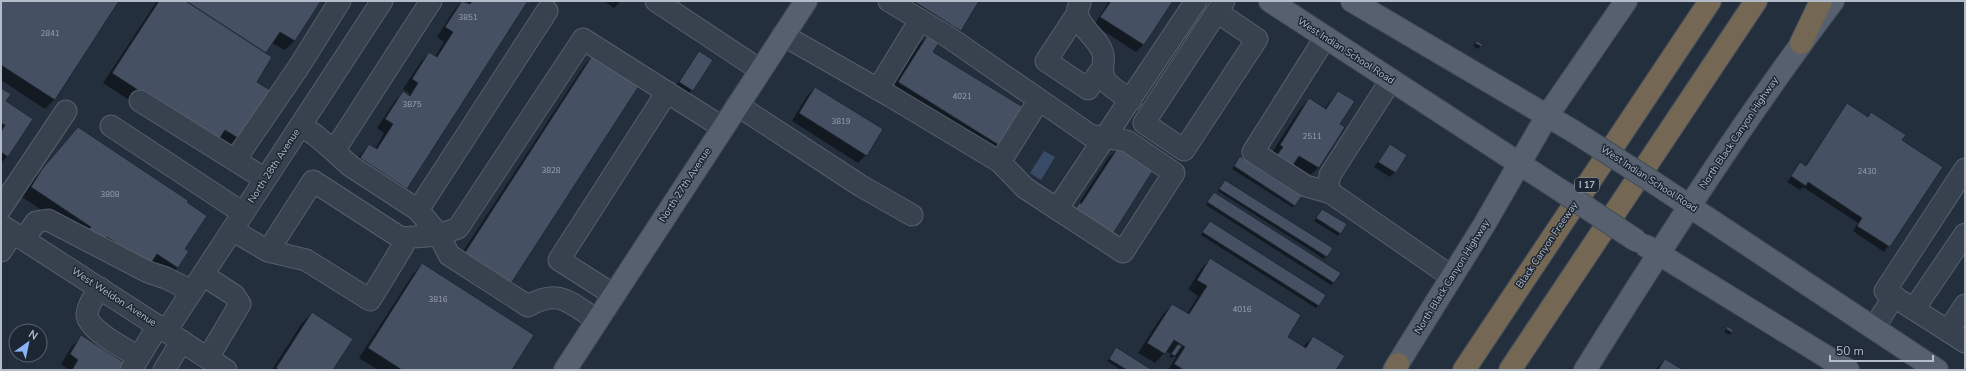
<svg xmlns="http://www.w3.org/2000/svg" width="1966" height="371" viewBox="0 0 1966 371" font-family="'Nunito Sans',sans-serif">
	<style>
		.water { fill: #394c67 }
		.shadow { fill: #0007 }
		.building { fill: #455162; stroke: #1f2835 }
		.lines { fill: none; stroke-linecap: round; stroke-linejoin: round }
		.minor-casing { stroke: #565f6c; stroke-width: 23 }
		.major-casing { stroke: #414a57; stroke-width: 24 }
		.highway-casing { stroke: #434c59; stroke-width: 24 }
		.minor { stroke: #38414e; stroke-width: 21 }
		.major { stroke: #56606e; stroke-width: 22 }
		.highway { stroke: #746855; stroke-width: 22 }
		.major-bridge-casing { stroke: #414a57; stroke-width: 24; stroke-linecap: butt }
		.major-bridge { stroke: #56606e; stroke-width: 22 }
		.labels { text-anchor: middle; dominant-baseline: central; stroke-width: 3; stroke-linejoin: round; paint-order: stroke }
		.number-label { font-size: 8px; fill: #98a1af }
		.shield { fill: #1d2633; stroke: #878f9c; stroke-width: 1 }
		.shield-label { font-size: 9px; font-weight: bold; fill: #b4bcc9 }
		.street-label { font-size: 10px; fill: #b4bcc9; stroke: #1d2633 }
	</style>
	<rect width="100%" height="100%" fill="#242f3e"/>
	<polygon class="water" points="1044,151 1055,157 1041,180 1030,173"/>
	<g class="shadow">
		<polygon points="1,1 118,1 55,99 45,109 1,80"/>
		<polygon points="157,1 319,1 294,41 285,50 272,43 265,53 256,82 269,90 237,138 228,147 207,151 103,83"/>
		<polygon points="463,1 468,3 468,1 527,1 407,188 397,198 351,168 360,155 369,145 375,149 384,133 377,128 394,102 403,92 408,95 409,93 403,89 420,63 429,53 435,57 444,42 437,37 454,10"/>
		<polygon points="604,1 621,1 614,8"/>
		<polygon points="888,1 978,1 960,30 950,40"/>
		<polygon points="1109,1 1172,1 1143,45 1136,52 1094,25"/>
		<polygon points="929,35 932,52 1024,110 991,156 889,92 919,44"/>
		<polygon points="1477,42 1482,45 1478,49 1473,46"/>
		<polygon points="699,52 692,90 687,95 675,87"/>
		<polygon points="592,57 638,87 455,264 583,67"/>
		<polygon points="815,88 866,155 858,163 792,121 807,96"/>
		<polygon points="1,89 5,102 8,156 1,163"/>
		<polygon points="1338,92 1339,125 1344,128 1318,168 1308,177 1271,154 1300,109 1309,99 1324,109"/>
		<polygon points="1847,105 1867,118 1871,113 1901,140 1941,167 1884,252 1853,231 1858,223 1803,187 1800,190 1787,182 1800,164 1805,166"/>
		<polygon points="69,138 186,203 184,249 188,252 177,268 168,277 82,237 22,197 33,180"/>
		<polygon points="1390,145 1395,172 1390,177 1374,167"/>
		<polygon points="1119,148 1099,249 1063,225 1077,206 1109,157"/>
		<polygon points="1238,160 1295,205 1292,207 1232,169"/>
		<polygon points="1225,181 1326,256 1324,259 1218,191"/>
		<polygon points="1212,195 1339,273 1333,283 1331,285 1206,205"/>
		<polygon points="1322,210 1340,233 1338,236 1314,221"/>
		<polygon points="1207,225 1319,305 1316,308 1201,235"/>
		<polygon points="1210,259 1287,337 1303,347 1313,337 1335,370 1168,370 1176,357 1174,356 1172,358 1169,357 1171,354 1166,351 1155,363 1138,353 1163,314 1172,305 1187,314 1198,296 1188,289 1201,269"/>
		<polygon points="422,264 510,370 378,370 359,358 413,274"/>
		<polygon points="312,313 332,370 272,370 302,323"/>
		<polygon points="1728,328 1732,330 1730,335 1724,332"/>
		<polygon points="82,337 124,370 69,370 61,364 72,346"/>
		<polygon points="1116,349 1150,370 1121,370 1107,361"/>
		<polygon points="1665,360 1681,370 1655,370"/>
	</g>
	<g class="building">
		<polygon points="1,1 119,1 55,100 1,65"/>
		<polygon points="159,1 186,1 272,57 257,82 270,90 238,138 225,130 217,142 112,73"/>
		<polygon points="186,1 321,1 295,41 280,32 266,53"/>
		<polygon points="462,1 470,4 472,1 528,1 407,189 360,158 369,144 377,149 393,124 385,119 403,91 410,96 418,83 412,79 429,52 437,57 453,32 445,27"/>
		<polygon points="913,1 979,1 961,31"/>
		<polygon points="1111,1 1173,1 1144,45 1100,17"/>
		<polygon points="929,33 940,41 933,52 1026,109 1002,147 898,82"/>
		<polygon points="1477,41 1483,45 1482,47 1475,43"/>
		<polygon points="699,51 713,60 693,91 679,82"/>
		<polygon points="592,56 639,86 510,285 464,254"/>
		<polygon points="815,87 883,129 867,156 799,113"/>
		<polygon points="1,88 11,94 6,101 33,119 8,157 1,152 1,132 5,125 1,123"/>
		<polygon points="1338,91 1355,101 1340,124 1345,127 1319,168 1299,156 1291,168 1275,158 1283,147 1280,145 1309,98 1326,109"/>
		<polygon points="1847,103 1868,117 1871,112 1906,135 1902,140 1943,167 1890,247 1857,226 1862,218 1808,182 1806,186 1791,176 1800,162 1806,166"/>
		<polygon points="78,127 189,201 187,202 207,216 185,249 189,251 178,268 157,254 150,265 107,237 105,241 88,230 91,227 31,187 42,169"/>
		<polygon points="1390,144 1407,155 1396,173 1378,162"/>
		<polygon points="1119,146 1154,169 1109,240 1071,215 1080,202 1081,204"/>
		<polygon points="1240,156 1302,196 1295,206 1234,166"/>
		<polygon points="1225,180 1333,248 1327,257 1219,189"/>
		<polygon points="1214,192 1341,273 1334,283 1207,202"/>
		<polygon points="1322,209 1347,224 1341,234 1316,218"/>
		<polygon points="1210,221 1326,295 1319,306 1202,232"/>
		<polygon points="1210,258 1301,315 1288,337 1306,348 1313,336 1345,356 1336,370 1184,370 1174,364 1185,347 1174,340 1165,354 1147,343 1172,304 1189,314 1207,286 1197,280"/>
		<polygon points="422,263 534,335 512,370 402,370 368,348"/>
		<polygon points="312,312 353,339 333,370 279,370 276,368"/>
		<polygon points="1727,326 1733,330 1733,333 1726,329"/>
		<polygon points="81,335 128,365 125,370 72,370 78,360 70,354"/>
		<polygon points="1178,344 1182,346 1175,356 1171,354"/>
		<polygon points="1116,347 1152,370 1127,370 1109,359"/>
		<polygon points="1665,359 1683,370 1658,370"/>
	</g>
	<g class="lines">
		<defs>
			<g id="minor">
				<polyline points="656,1 760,70"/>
				<path d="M1080,3C1069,23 1099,36 1103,54C1105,64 1099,72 1106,81C1112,89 1123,94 1131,100"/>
				<polyline points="1217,12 1257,39 1184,150 1144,123 1224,1"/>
				<polyline points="1077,14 1046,61 1088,89 1101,70"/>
				<polyline points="783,35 890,96 1000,162 1025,188 1123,252 1174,173 1127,141 1090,135 947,36 889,1"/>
				<polyline points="1325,38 1253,152 1306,186 1331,193"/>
				<polyline points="1391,80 1330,175 1328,184 1331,193 1452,277"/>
				<polyline points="878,89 920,20"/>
				<polyline points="140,101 265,179"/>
				<polyline points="737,105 861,186 912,215"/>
				<polyline points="111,126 243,213"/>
				<polyline points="301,126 315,135 334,151 431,1"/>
				<polyline points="334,151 349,165 418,210 547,11"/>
				<polyline points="235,160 298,68 340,1"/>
				<polyline points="1000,162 1039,100"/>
				<polyline points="1965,169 1885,291 1948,331 1965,305"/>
				<polyline points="1,208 66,111"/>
				<polyline points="1057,209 1196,1"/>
				<polyline points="1,225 226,370"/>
				<polyline points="232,230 268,251 306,260 370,300 403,246 401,238 313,181 268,251"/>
				<polyline points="401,238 439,235 418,210"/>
				<polyline points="24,239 36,222 48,220 148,272 166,278 192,291"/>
				<polyline points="1,251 13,233"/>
				<polyline points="203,275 234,295 240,304 208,358"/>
				<path d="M100,288C95,296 88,304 87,314C86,329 127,350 139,357"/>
				<polyline points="614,295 559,260 667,92"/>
				<polyline points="1914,309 1965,234"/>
				<path d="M597,320C571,304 559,287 528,306L449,255L439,235L458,228L583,39L722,127"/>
				<polyline points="1874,328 1894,296"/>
				<polyline points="166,331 382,1"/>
				<polyline points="1948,331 1965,342"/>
				<polyline points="131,370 158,326"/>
				<polyline points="164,370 182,341"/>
			</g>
			<g id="major">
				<polyline points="1270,1 1563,192"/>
				<polyline points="1352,1 1573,131"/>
				<polyline points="1653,182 1937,370"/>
				<polyline points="1646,246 1848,370"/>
				<polyline points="565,370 806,1"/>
				<polyline points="1394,370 1484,225 1547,116 1626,1"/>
				<path d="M1585,370C1664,244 1744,119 1833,1"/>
			</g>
			<g id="highway">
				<polyline points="1801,43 1821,1"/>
				<polyline points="1395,370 1398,364"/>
				<polyline points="1464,370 1710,1"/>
				<polyline points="1510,370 1756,1"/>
			</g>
		</defs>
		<use href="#minor" class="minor-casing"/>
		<use href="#major" class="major-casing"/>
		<use href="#highway" class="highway-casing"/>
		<use href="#minor" class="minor"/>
		<use href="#major" class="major"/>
		<use href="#highway" class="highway"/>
		<defs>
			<g id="major-bridge">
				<polyline points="1573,131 1653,182"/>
				<polyline points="1563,192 1637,241"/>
			</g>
		</defs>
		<use href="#major-bridge" class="major-bridge-casing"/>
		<use href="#major-bridge" class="major-bridge"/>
	</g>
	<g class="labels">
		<g class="number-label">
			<text x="468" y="17">3851</text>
			<text x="50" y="33">2841</text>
			<text x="962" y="96">4021</text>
			<text x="412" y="104">3875</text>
			<text x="841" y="121">3819</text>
			<text x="1312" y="136">2511</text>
			<text x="551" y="170">3828</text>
			<text x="1867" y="171">2430</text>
			<text x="110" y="194">3808</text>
			<text x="438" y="299">3816</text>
			<text x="1242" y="309">4016</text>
		</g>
		<rect class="shield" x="1575" y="178" width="24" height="14" rx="3"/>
		<g class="shield-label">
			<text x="1587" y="185">I 17</text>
		</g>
		<g class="street-label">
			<text transform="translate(1346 51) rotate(33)">West Indian School Road</text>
			<text transform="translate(1739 133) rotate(-56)">North Black Canyon Highway</text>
			<text transform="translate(274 166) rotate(-57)">North 28th Avenue</text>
			<text transform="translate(1649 179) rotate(33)">West Indian School Road</text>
			<text transform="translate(685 185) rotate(-57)">North 27th Avenue</text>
			<text transform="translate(1547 245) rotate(-56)">Black Canyon Freeway</text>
			<text transform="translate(1452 277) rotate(-58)">North Black Canyon Highway</text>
			<text transform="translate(114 297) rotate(33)">West Weldon Avenue</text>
		</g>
	</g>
	<rect width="1966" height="371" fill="none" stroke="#b4bcc9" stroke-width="4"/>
	<g transform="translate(28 343) rotate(33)"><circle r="19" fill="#1d2633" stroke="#59626f"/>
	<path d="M0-3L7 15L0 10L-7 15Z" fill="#8ab4f8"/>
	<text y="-6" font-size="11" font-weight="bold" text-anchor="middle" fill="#b4bcc9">N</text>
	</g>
	<path d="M1830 355v6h103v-6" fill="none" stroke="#b4bcc9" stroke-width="2"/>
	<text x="1836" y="355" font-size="12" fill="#b4bcc9" stroke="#1d2633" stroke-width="3" paint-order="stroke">50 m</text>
</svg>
